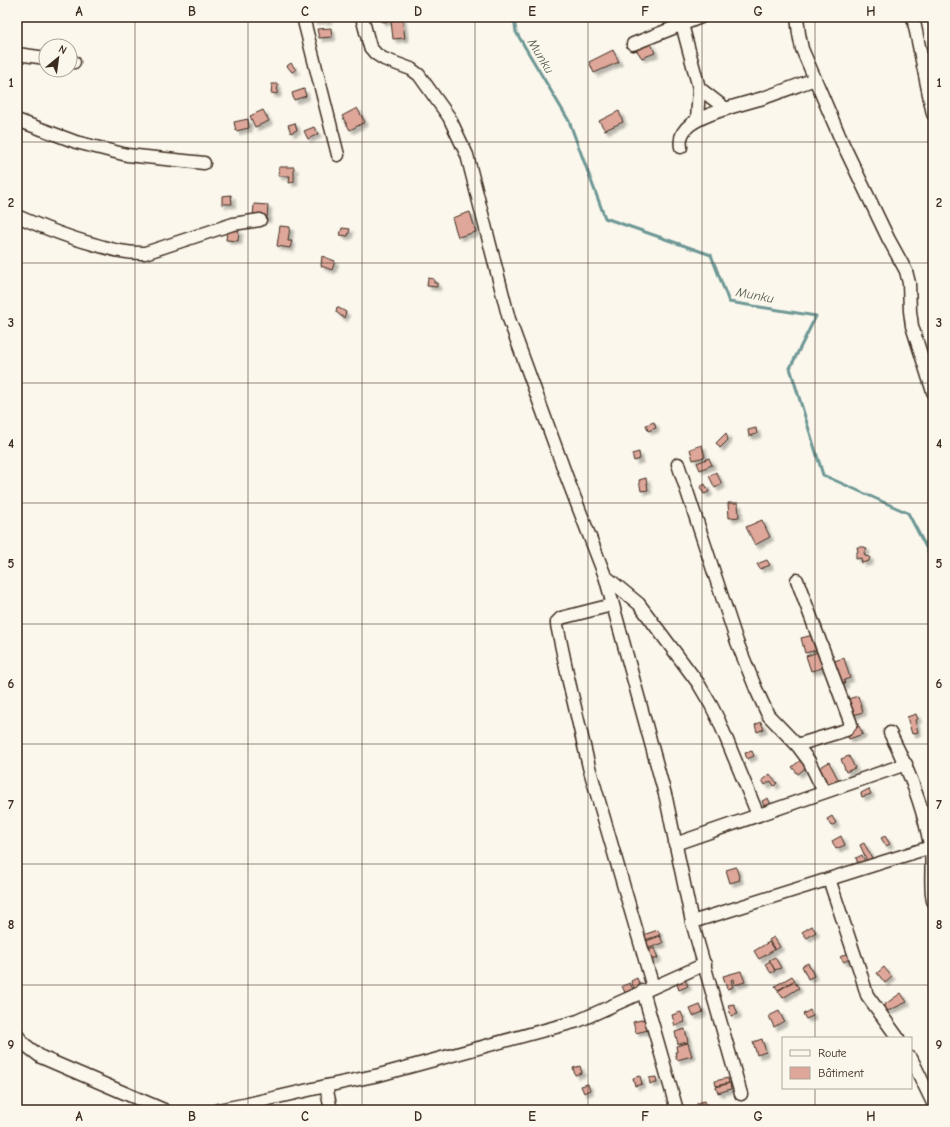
<svg xmlns="http://www.w3.org/2000/svg" width="950" height="1127" viewBox="0 0 950 1127" font-family="'Comic Neue',sans-serif">
	<style>
		.lines { fill: none; stroke-linecap: round; stroke-linejoin: round }
		.stream { stroke: #6d9795; stroke-width: 3 }
		.building { fill: #dfa79a; stroke: #3b2a1e; filter: url(#shadow) }
		.street-casing { stroke: #3b2a1e; stroke-width: 15 }
		.street { stroke: #fbf7ec; stroke-width: 12 }
		.grid { fill: none; stroke: #3b2a1e; stroke-width: 1; stroke-opacity: 0.55 }
		.labels { text-anchor: middle; dominant-baseline: central; stroke-width: 4; stroke-linejoin: round; paint-order: stroke }
		.water-label { font-size: 13px; font-style: italic; fill: #505850; stroke: #fbf7ec }
		.neatline { fill: none; stroke: #3b2a1e; stroke-width: 1.5 }
		.grid-label { font-size: 13px; text-anchor: middle; font-weight: bold; fill: #3b2a1e }
	</style>
	<defs>
		<filter id="shadow"><feDropShadow dx="3.5" dy="3.5" stdDeviation="1" flood-color="#0004"/></filter>
	</defs>
	<rect width="100%" height="100%" fill="#fbf7ec"/>
	<filter id="ink" filterUnits="userSpaceOnUse"><feTurbulence type="fractalNoise" baseFrequency=".025" numOctaves="2"/><feDisplacementMap in="SourceGraphic" scale="8" xChannelSelector="R" yChannelSelector="G"/><feConvolveMatrix kernelMatrix="1 2 1 2 8 2 1 2 1" color-interpolation-filters="sRGB"/></filter>
	<g filter="url(#ink)">
		<g class="lines">
			<polyline class="stream" points="514,17 516,32 569,121 605,218 711,255 729,302 816,316 790,368 823,475 908,513 928,551 933,564"/>
		</g>
		<g class="building">
			<rect x="313" y="17" width="15" height="3"/>
			<polygon points="381,17 402,17 405,38 393,39 391,21 382,22"/>
			<polygon points="331,28 332,37 319,38 317,29"/>
			<polygon points="651,43 655,53 642,58 635,48"/>
			<polygon points="613,50 619,62 594,73 589,62"/>
			<polygon points="291,63 296,70 292,72 287,66"/>
			<polygon points="272,84 278,84 277,94 271,93"/>
			<polygon points="304,89 306,96 294,100 292,93"/>
			<polygon points="357,108 365,122 350,130 342,116"/>
			<polygon points="263,110 269,121 255,127 250,116"/>
			<polygon points="619,111 623,122 605,130 599,121"/>
			<polygon points="248,119 249,128 236,131 234,122"/>
			<polygon points="295,123 297,130 291,133 288,125"/>
			<polygon points="314,127 318,134 308,139 304,131"/>
			<polygon points="279,167 294,167 294,182 289,183 290,176 278,176"/>
			<polygon points="231,195 232,204 222,204 222,196"/>
			<polygon points="254,204 268,205 267,219 253,218"/>
			<polygon points="470,212 476,232 458,237 452,218"/>
			<polygon points="280,226 290,227 288,241 292,241 290,248 277,246"/>
			<polygon points="342,228 350,229 348,236 340,235"/>
			<polygon points="227,230 239,230 238,241 226,240"/>
			<polygon points="322,256 335,261 332,270 321,266"/>
			<polygon points="428,278 434,279 434,283 437,283 437,287 427,286"/>
			<polygon points="337,307 346,312 344,318 336,312"/>
			<polygon points="654,422 656,428 648,431 646,425"/>
			<polygon points="756,428 757,434 749,436 748,430"/>
			<polygon points="726,433 728,440 720,448 716,443"/>
			<polygon points="702,445 705,457 693,460 690,449"/>
			<polygon points="639,452 640,459 634,461 632,454"/>
			<polygon points="709,458 712,465 700,470 697,463"/>
			<polygon points="716,472 722,484 715,488 709,476"/>
			<polygon points="646,478 648,490 641,491 639,480"/>
			<polygon points="705,484 709,492 704,494 700,487"/>
			<polygon points="728,503 738,503 739,517 729,518"/>
			<polygon points="762,520 770,537 755,545 746,527"/>
			<polygon points="857,547 865,547 867,550 864,552 865,556 870,557 869,561 862,563 861,558 856,559 856,553 858,552"/>
			<polygon points="767,560 770,565 760,569 757,564"/>
			<polygon points="817,634 821,649 805,653 801,638"/>
			<polygon points="821,651 826,667 811,671 806,656"/>
			<polygon points="844,658 850,678 844,680 845,684 840,685 834,661"/>
			<polygon points="858,696 863,712 850,716 845,700"/>
			<polygon points="916,714 918,719 915,720 918,732 912,734 907,717"/>
			<polygon points="761,722 764,729 757,732 755,725"/>
			<polygon points="859,726 863,734 849,739 846,731"/>
			<polygon points="752,751 754,756 747,759 745,753"/>
			<polygon points="849,756 855,768 846,772 841,759"/>
			<polygon points="803,758 809,765 798,774 792,767"/>
			<polygon points="829,762 839,781 829,786 819,768"/>
			<polygon points="770,774 777,783 774,786 771,781 765,785 762,780"/>
			<polygon points="869,789 871,794 862,797 861,793"/>
			<polygon points="768,798 771,805 765,808 762,801"/>
			<polygon points="832,816 836,823 831,826 827,819"/>
			<polygon points="841,836 845,845 836,849 832,841"/>
			<polygon points="885,836 890,844 886,846 881,838"/>
			<polygon points="864,843 872,858 867,861 860,845"/>
			<polygon points="862,855 865,861 858,864 856,858"/>
			<polygon points="736,867 740,880 730,883 726,870"/>
			<polygon points="812,926 816,932 807,938 802,932"/>
			<polygon points="658,930 660,935 642,941 640,936"/>
			<polygon points="660,936 663,943 644,950 641,943"/>
			<polygon points="774,937 780,947 775,950 769,940"/>
			<polygon points="769,942 774,950 759,959 754,951"/>
			<polygon points="654,948 658,958 647,962 644,952"/>
			<polygon points="849,952 852,957 844,962 840,957"/>
			<polygon points="775,957 781,968 775,970 769,960"/>
			<polygon points="770,961 775,971 771,973 765,964"/>
			<polygon points="808,963 814,976 808,979 802,966"/>
			<polygon points="884,967 892,977 885,983 877,973"/>
			<polygon points="741,971 745,982 735,985 734,979 731,980 733,987 727,989 723,976"/>
			<polygon points="683,976 688,986 679,990 675,979"/>
			<polygon points="792,976 795,980 778,990 775,986"/>
			<polygon points="637,978 641,987 635,990 631,981"/>
			<polygon points="794,981 799,988 783,998 778,991"/>
			<polygon points="630,983 635,994 627,997 622,986"/>
			<polygon points="901,993 907,1002 888,1011 884,1005"/>
			<polygon points="734,1004 738,1014 731,1016 728,1005"/>
			<polygon points="700,1005 703,1012 693,1016 690,1009"/>
			<polygon points="810,1010 813,1016 806,1019 803,1014"/>
			<polygon points="779,1011 784,1021 774,1027 769,1016"/>
			<polygon points="681,1012 685,1022 675,1026 672,1015"/>
			<polygon points="645,1019 648,1030 636,1033 633,1022"/>
			<polygon points="685,1029 688,1042 678,1044 675,1032"/>
			<polygon points="762,1039 766,1052 757,1055 753,1042"/>
			<polygon points="688,1043 692,1056 677,1060 675,1052 677,1052 676,1046"/>
			<polygon points="580,1066 582,1073 575,1075 573,1068"/>
			<polygon points="640,1076 642,1084 635,1086 633,1078"/>
			<polygon points="656,1077 657,1083 650,1084 649,1078"/>
			<polygon points="728,1078 729,1083 716,1086 715,1081"/>
			<polygon points="730,1083 731,1089 718,1093 716,1087"/>
			<polygon points="588,1084 590,1090 584,1093 581,1086"/>
			<polygon points="705,1101 707,1110 699,1110 697,1103"/>
		</g>
		<g class="lines">
			<defs>
				<g id="street">
					<polyline points="303,17 338,155"/>
					<polyline points="362,17 370,47 376,54 384,59 411,69 419,75 449,117 467,155 509,319 567,478 605,576 666,798 692,922 741,1094"/>
					<polyline points="680,17 699,88 726,109"/>
					<polyline points="797,17 799,34 802,49 815,79 842,142 888,238 906,271 909,283 910,311 912,326 933,392"/>
					<polyline points="913,17 933,114"/>
					<polyline points="633,44 701,17"/>
					<polyline points="17,54 46,58"/>
					<polyline points="70,61 74,62"/>
					<polyline points="17,120 76,142 127,155 204,163"/>
					<polyline points="697,120 699,88"/>
					<path d="M681,147C679,137 683,130 691,124C708,112 743,104 763,98C781,92 798,85 815,79"/>
					<path d="M17,216C42,227 67,237 93,244C110,249 126,254 145,253L233,224L260,220"/>
					<polyline points="678,464 737,642 756,689 768,715 797,745 809,761 824,792"/>
					<polyline points="605,576 639,604 698,683 711,705 719,721 758,815"/>
					<polyline points="797,580 851,724 846,730 797,745"/>
					<polyline points="612,605 561,618 557,622 557,625 569,682 589,767 653,987"/>
					<path d="M890,733C908,768 923,806 930,845C934,863 929,882 933,901"/>
					<polyline points="675,844 906,764"/>
					<polyline points="829,879 860,971 867,995 898,1038"/>
					<polyline points="692,922 931,847"/>
					<polyline points="643,991 677,1110"/>
					<polyline points="17,1035 24,1044 41,1057 164,1110"/>
					<polyline points="911,1058 933,1103"/>
					<polyline points="326,1086 331,1110"/>
					<polyline points="218,1110 243,1105 326,1086 379,1075 578,1021 705,964"/>
				</g>
			</defs>
			<use href="#street" class="street-casing"/>
			<use href="#street" class="street"/>
		</g>
	</g>
	<path class="grid" d="M135,17V1110M248,17V1110M362,17V1110M475,17V1110M588,17V1110M702,17V1110M815,17V1038M17,142H933M17,263H933M17,383H933M17,503H933M17,624H933M17,744H933M17,864H933M17,985H933M815,1088V1110"/>
	<g class="labels">
		<g class="water-label">
			<text transform="translate(541 56) rotate(59)">Munku</text>
			<text transform="translate(755 295) rotate(11)">Munku</text>
		</g>
	</g>
	<rect width="950" height="1127" fill="none" stroke="#fbf7ec" stroke-width="44"/>
	<rect x="782" y="1037" width="130" height="52" fill="#fbf7ec" stroke="#aea59a"/>
	<rect x="790" y="1050" width="20" height="6" fill="#fbf7ec" stroke="#aea59a"/>
	<text x="818" y="1057" font-size="12" fill="#3b2a1e">Route</text>
	<rect x="790" y="1067" width="20" height="12" fill="#dfa79a" stroke="#aea59a"/>
	<text x="818" y="1077" font-size="12" fill="#3b2a1e">Bâtiment</text>
	<g transform="translate(58 58) rotate(29)"><circle r="19" fill="#fbf7ec" stroke="#aea59a"/>
	<path d="M0-3L7 15L0 10L-7 15Z" fill="#3b2a1e"/>
	<text y="-6" font-size="11" font-weight="bold" text-anchor="middle" fill="#3b2a1e">N</text>
	</g>
	<rect x="22" y="22" width="906" height="1083" class="neatline"/>
	<g class="grid-label">
		<text x="79" y="16">A</text>
		<text x="192" y="16">B</text>
		<text x="305" y="16">C</text>
		<text x="418" y="16">D</text>
		<text x="532" y="16">E</text>
		<text x="645" y="16">F</text>
		<text x="758" y="16">G</text>
		<text x="871" y="16">H</text>
		<text x="11" y="87">1</text>
		<text x="939" y="87">1</text>
		<text x="11" y="207">2</text>
		<text x="939" y="207">2</text>
		<text x="11" y="327">3</text>
		<text x="939" y="327">3</text>
		<text x="11" y="448">4</text>
		<text x="939" y="448">4</text>
		<text x="11" y="568">5</text>
		<text x="939" y="568">5</text>
		<text x="11" y="688">6</text>
		<text x="939" y="688">6</text>
		<text x="11" y="809">7</text>
		<text x="939" y="809">7</text>
		<text x="11" y="929">8</text>
		<text x="939" y="929">8</text>
		<text x="11" y="1049">9</text>
		<text x="939" y="1049">9</text>
		<text x="79" y="1121">A</text>
		<text x="192" y="1121">B</text>
		<text x="305" y="1121">C</text>
		<text x="418" y="1121">D</text>
		<text x="532" y="1121">E</text>
		<text x="645" y="1121">F</text>
		<text x="758" y="1121">G</text>
		<text x="871" y="1121">H</text>
	</g>
</svg>
